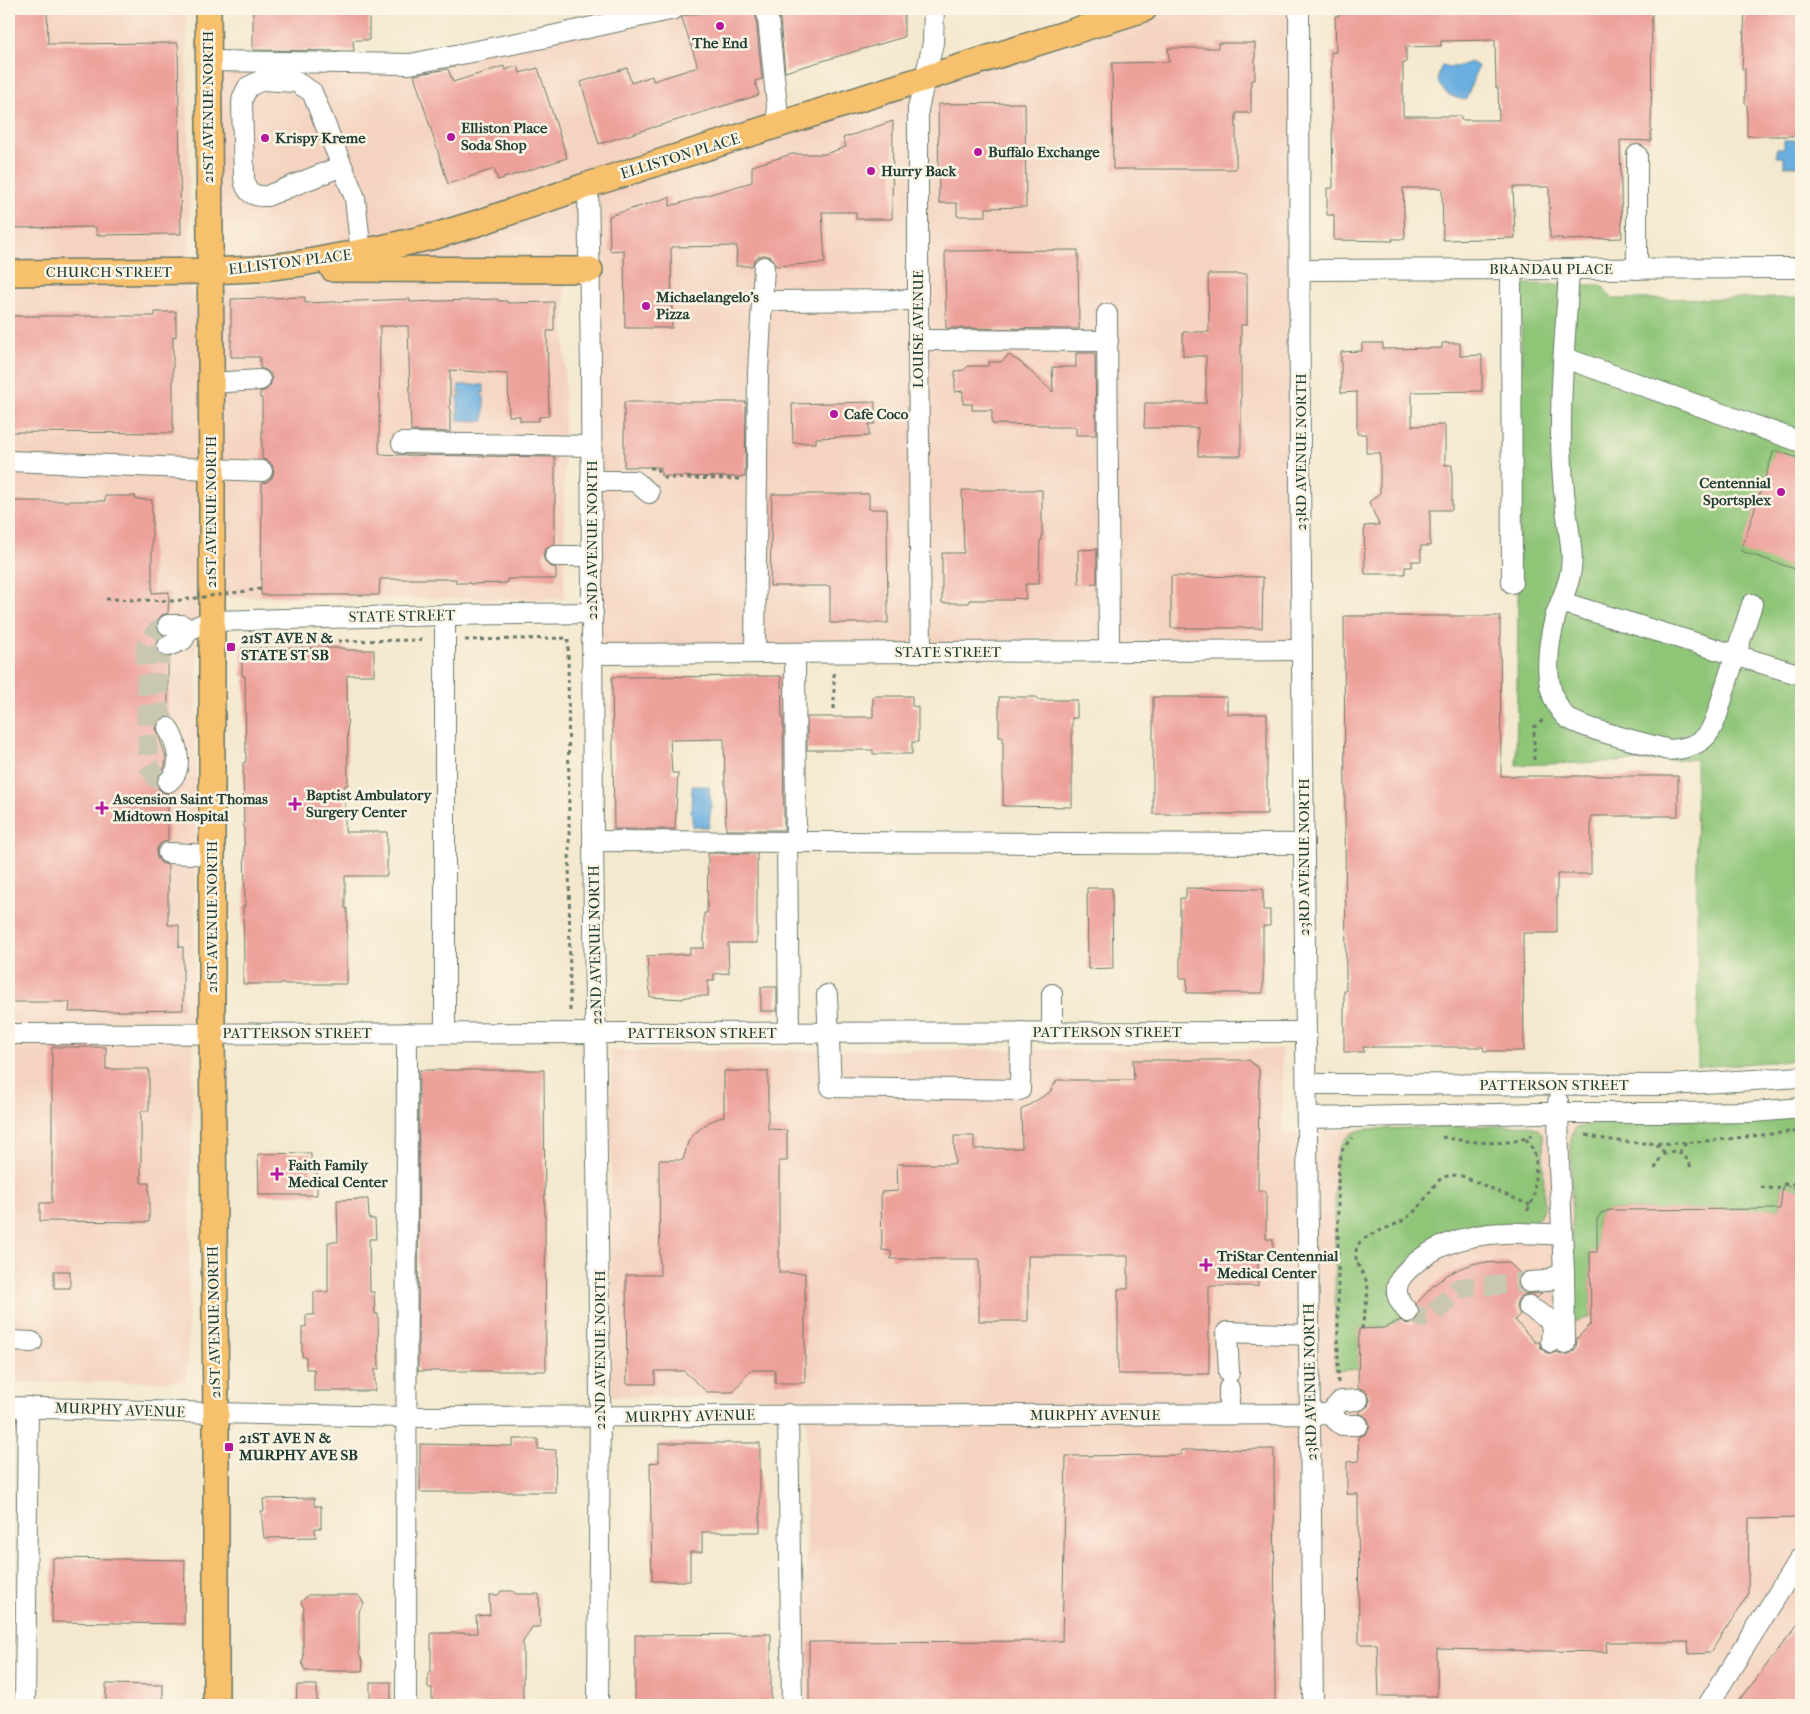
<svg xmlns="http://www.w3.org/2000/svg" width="1810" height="1714" viewBox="0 0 1810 1714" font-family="'IM FELL French Canon',serif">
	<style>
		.built { fill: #f4d3c0 }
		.green { fill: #8ec577; stroke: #568156 }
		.water { fill: #6aafe0; stroke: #44768a }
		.building { fill: #eda19b; fill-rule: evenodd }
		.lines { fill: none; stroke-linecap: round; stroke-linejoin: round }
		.minor-tunnel { stroke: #c9c7b0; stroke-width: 20; stroke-dasharray: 20 10; stroke-linecap: butt }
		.minor-casing { stroke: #6a796a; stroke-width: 22 }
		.major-casing { stroke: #6a796a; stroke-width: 28 }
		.path { stroke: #6a796a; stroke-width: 3; stroke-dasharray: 4 4; stroke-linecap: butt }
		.minor { stroke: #fff; stroke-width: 20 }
		.major { stroke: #f7c06c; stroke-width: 25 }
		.path-bridge { stroke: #6a796a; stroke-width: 3; stroke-dasharray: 4 4; stroke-linecap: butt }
		.poi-dot { fill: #b5179e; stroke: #fcf5e5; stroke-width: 2 }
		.labels { text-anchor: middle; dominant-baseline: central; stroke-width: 5; stroke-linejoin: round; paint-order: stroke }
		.poi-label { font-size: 15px; font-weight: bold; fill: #1f3d34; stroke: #fcf5e5; text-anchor: start }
		.street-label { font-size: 15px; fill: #1f3d34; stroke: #fcf5e5 }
	</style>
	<rect width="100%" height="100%" fill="#fcf5e5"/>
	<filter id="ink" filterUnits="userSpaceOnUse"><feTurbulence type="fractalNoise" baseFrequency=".02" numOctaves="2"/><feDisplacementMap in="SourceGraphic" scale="10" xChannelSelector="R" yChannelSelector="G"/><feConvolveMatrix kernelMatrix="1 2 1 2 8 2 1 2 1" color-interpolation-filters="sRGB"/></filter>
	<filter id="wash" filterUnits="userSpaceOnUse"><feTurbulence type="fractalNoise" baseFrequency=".0096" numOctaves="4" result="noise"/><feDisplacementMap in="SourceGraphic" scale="20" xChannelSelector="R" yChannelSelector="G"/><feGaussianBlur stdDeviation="1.12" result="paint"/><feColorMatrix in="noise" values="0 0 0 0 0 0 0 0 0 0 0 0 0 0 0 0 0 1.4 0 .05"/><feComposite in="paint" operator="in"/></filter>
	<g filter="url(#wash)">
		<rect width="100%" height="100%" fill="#f4e9cf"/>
		<g class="built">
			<polygon points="9,9 186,9 191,293 367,270 209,271 208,61 377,64 674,9 767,9 779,124 1144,9 1299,9 1302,641 593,654 590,270 565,270 564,599 197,597 194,1016 187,1381 9,1383"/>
			<polygon points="1282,1049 1283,1134 1365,1129 1590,1124 1801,1115 1801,1705 805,1705 807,1398 611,1396 611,1051"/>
		</g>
		<g class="green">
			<polygon points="1522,284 1601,285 1613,299 1801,298 1801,1060 1698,1067 1696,759 1516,765"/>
			<polygon points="1801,1115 1801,1190 1782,1186 1780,1209 1610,1210 1601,1213 1597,1220 1597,1252 1590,1253 1591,1317 1573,1322 1571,1140 1571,1135 1576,1128 1590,1124"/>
			<path d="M1528,1125C1536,1127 1541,1130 1543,1138L1544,1205L1540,1216L1532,1225L1404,1264L1405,1315L1390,1326L1359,1329L1358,1357L1359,1369L1335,1371V1167C1337,1147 1344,1133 1365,1129Z"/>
		</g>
		<g class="water">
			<path d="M1470,62L1478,66L1466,100C1448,98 1430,85 1442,66L1457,67Z"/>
			<polygon points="1784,140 1801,140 1801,166 1784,166 1784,157 1777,157 1777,148 1784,148"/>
			<polygon points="459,385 484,385 484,393 481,393 481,396 484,396 484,421 458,420 458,396 462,395 462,393 458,393"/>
			<polygon points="692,786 709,786 711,803 709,827 693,827 691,811"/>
		</g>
		<g id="blocks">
			<g class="building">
				<polygon points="9,9 47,9 48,44 178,43 181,234 96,235 96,227 9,228"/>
				<polygon points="253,9 369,9 369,40 353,40 354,51 253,50"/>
				<polygon points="727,9 755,9 762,79 755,81 759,95 599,144 581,82 627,68 631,83 652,76 653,81 698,67 682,18 683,16"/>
				<polygon points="779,9 904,9 904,37 785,72"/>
				<path d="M1339,9H1652L1651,141L1620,140L1622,238L1562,240V238H1550L1549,187H1513L1515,238L1443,240L1442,188H1403L1405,239H1392L1393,241L1334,240V215H1327V188H1333L1331,52H1336L1335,16H1339ZM1495,40L1496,88H1498L1499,120H1461V116H1403V63H1406V47L1441,46V41Z"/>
				<polygon points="1745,9 1801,9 1801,136 1747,136 1747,105 1745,103 1745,69 1742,69"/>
				<polygon points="1218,43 1255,43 1255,80 1251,80 1251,113 1236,113 1236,169 1113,169 1112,63 1169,62 1168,48 1218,48"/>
				<polygon points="504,66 505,70 518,66 520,73 538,68 567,158 498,180 494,169 448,184 414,75 448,69 453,82"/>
				<polygon points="1025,103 1026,207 986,208 986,216 957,216 957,203 939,203 938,104"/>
				<polygon points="893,121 892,219 856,219 856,212 822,212 825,263 776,266 771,257 764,255 759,256 754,260 752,266 736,266 737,246 671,247 672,328 625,328 624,250 610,251 609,216 670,197 670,206 752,182 752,166 792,154 825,154 846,147 843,138"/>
				<polygon points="1078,250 1079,329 946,328 945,251"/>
				<polygon points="1208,274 1247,274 1247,325 1241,325 1241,456 1198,456 1198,428 1144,428 1145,403 1206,403 1206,356 1183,356 1183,332 1209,332"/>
				<polygon points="305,297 305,303 410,299 410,302 498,299 498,301 507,301 507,303 554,302 554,331 547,331 549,416 539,417 539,421 520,421 520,416 509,416 508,374 450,370 450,432 411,431 408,326 380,326 379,450 380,454 402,455 555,457 555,544 550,546 545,550 543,556 545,561 549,566 556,568 556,579 507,579 507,583 470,584 470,583 456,583 456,579 380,579 379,595 261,595 262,483 267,482 272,478 274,471 272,465 269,461 262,459 262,398 260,398 260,392 266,390 270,386 272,379 270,373 266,370 260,368 260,357 231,357 231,299"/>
				<polygon points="155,312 176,312 176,337 173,336 173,433 9,432 9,316 155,316"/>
				<polygon points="1362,343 1383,343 1383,349 1442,348 1442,343 1460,343 1460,356 1482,355 1482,391 1412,392 1412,426 1445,425 1445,465 1452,465 1452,510 1430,510 1430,546 1421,546 1421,561 1412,561 1412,567 1405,567 1405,574 1365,574 1364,526 1379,525 1369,502 1380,493 1380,453 1366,453 1366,434 1357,434 1357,392 1341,393 1341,352 1362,351"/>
				<polygon points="1076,353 1095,353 1096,435 1076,435 1076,427 1048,427 1048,425 992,424 992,410 972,410 972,404 963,404 963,391 955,392 955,371 964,370 968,366 988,366 988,362 1001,362 1009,355 1020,362 1053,392 1052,367 1076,367"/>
				<polygon points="624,402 746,402 745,477 661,476 661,467 624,467"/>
				<polygon points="875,402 875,424 869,424 869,436 816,438 816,443 793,443 792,404"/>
				<polygon points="1774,450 1801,459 1801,571 1741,551"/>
				<polygon points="962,490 1042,490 1042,540 1040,540 1039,584 1025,584 1026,599 1013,598 1013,600 969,600 969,603 942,603 942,553 964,553"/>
				<polygon points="772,494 869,494 869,509 887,509 888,623 830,623 830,586 770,586"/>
				<polygon points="105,496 135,496 135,499 152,500 152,593 169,592 168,613 162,615 158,620 156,625 158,631 163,636 158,639 156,644 157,650 161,656 168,658 168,716 163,717 158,721 156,728 166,757 165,766 157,779 156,785 160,791 168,794 168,841 163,842 158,846 156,853 157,858 161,863 168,865 168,925 179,925 179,947 183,947 183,1010 69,1012 70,1002 9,1002 9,520 13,520 13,501 105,501"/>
				<polygon points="1097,549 1097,583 1079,584 1078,550"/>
				<polygon points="1171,576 1263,577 1262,628 1171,628"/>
				<polygon points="1344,616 1500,616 1501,776 1678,776 1678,816 1591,816 1591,874 1557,874 1557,933 1523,933 1524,1051 1484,1051 1483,1047 1363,1047 1364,1052 1344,1052 1344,991 1346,991"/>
				<polygon points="242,648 345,648 345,650 374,650 374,675 347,675 348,785 345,785 345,832 387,832 387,876 345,876 345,908 347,908 347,984 243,984 243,965 244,965 243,906 245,906 243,763 246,762 245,676 242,676"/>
				<polygon points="781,676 782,718 783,718 784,830 726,830 724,739 670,740 672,773 678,773 675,829 614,829 612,677"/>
				<polygon points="873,696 912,696 912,706 918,707 918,742 912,742 912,754 873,754 873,750 807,750 807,717 873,717"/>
				<polygon points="999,697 1037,697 1037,700 1077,700 1077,718 1072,718 1072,807 1003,806 1003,737 999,737"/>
				<polygon points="1153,697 1227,697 1227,714 1267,714 1267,814 1153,814"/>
				<polygon points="708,853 757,854 757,943 728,943 729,973 714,974 714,981 708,981 708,996 691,996 683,998 683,999 650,997 647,956 690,954 690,948 704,948 704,913 707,913"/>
				<polygon points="1087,888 1112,888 1113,968 1088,969"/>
				<polygon points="1186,888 1263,889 1263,910 1270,910 1270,926 1263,926 1263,993 1187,993 1187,978 1180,978 1180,898 1186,898"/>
				<rect x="761" y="987" width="16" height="24"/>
				<polygon points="52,1047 106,1047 106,1069 149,1069 149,1111 141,1111 141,1183 149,1183 149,1222 40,1221 40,1203 52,1203"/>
				<polygon points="1133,1060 1249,1060 1259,1069 1258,1191 1266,1191 1266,1239 1273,1239 1273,1258 1258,1258 1258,1286 1209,1286 1209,1374 1118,1374 1118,1289 1128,1289 1128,1256 1028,1256 1028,1321 979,1321 979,1259 891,1259 891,1251 882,1250 881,1192 898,1191 897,1164 955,1164 954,1136 974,1136 974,1149 1022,1148 1021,1110 1050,1092 1057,1080 1134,1080"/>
				<polygon points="419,1070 544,1070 546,1371 418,1371"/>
				<polygon points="724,1071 768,1071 768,1129 787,1130 787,1161 779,1161 779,1273 805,1273 805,1383 775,1383 775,1370 751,1370 733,1392 707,1392 684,1371 655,1371 655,1384 627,1384 626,1275 660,1275 659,1160 683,1160 688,1142 695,1133 709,1122 724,1116"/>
				<polygon points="311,1153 311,1172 317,1172 317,1195 259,1195 258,1154"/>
				<polygon points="1783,1185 1801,1190 1801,1518 1749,1519 1748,1595 1710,1653 1689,1654 1688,1642 1606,1642 1607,1652 1437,1649 1437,1696 1379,1696 1377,1644 1359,1644 1358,1494 1347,1494 1347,1462 1359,1461 1358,1437 1364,1435 1368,1430 1370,1425 1368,1419 1363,1415 1358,1413 1368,1406 1370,1400 1368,1393 1363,1389 1358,1388 1359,1329 1384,1328 1400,1320 1405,1323 1411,1324 1416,1321 1419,1315 1420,1309 1416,1304 1434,1285 1447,1275 1461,1268 1476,1263 1508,1262 1521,1274 1517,1282 1519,1289 1523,1292 1529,1294 1542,1293 1537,1298 1528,1294 1523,1295 1518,1299 1516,1306 1520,1314 1515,1320 1535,1342 1539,1342 1541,1348 1545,1352 1551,1354 1557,1352 1565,1355 1571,1353 1576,1348 1577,1338 1591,1324 1590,1252 1597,1252 1597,1220 1601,1213 1610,1210 1780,1209"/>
				<polygon points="368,1199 369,1219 375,1219 376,1239 369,1239 370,1292 374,1292 375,1314 378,1314 379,1369 375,1369 375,1391 314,1391 314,1369 306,1369 306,1357 302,1357 302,1327 306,1327 306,1315 314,1315 314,1292 328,1292 328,1242 338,1242 337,1200"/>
				<rect x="54" y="1271" width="16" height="17"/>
				<polygon points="513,1439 538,1439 538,1449 556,1450 555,1492 420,1492 420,1444 513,1446"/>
				<polygon points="659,1443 760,1443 760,1532 702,1532 702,1552 690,1552 690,1581 652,1581 650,1463 659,1462"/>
				<polygon points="1274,1449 1275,1705 809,1705 809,1642 1062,1641 1066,1456 1181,1455 1181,1450"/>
				<polygon points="314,1498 314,1506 321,1506 321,1528 315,1528 316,1537 264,1538 261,1511 264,1511 263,1499"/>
				<polygon points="53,1558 185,1560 184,1624 52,1622"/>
				<polygon points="501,1591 512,1591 516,1594 539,1594 540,1627 532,1627 523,1642 523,1705 432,1705 432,1688 428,1688 428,1672 431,1672 431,1633 477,1633 476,1616 490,1615 489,1595 498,1595"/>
				<polygon points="308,1595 358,1595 364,1603 359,1611 359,1654 363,1662 362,1671 305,1671 302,1662 304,1656 303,1652 303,1613 304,1608 301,1602"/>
				<polygon points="1801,1620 1801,1705 1736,1705"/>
				<polygon points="771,1634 771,1705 635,1705 635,1635"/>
				<rect x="370" y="1682" width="21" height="23"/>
				<polygon points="106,1684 163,1685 163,1705 106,1705"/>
				<polygon points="297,1685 317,1685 317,1705 296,1705"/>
			</g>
		</g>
	</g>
	<g filter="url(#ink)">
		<use href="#blocks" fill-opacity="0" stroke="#6a796a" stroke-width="1"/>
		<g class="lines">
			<g class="minor-tunnel">
				<polyline points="168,625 155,633 146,646 148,764 156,778 168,782"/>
				<path d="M168,646C155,655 157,691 159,707C160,715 164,722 168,728"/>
				<polyline points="1408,1312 1424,1318 1430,1317 1459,1288 1529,1282"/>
			</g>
			<defs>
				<g id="minor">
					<polyline points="767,9 779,125"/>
					<polyline points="1299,9 1300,477 1313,1705"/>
					<polyline points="208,61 410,64 538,39 674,9"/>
					<path d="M342,166L267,196C253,197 245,192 244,177L242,103L243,97L248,87L262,80L296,82L312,92L355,198L361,253"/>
					<polyline points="588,185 591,364 593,841 600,1395 598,1705"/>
					<path d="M1569,269C1566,334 1558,402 1562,466C1563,485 1565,504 1568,523C1570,541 1574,557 1570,575C1567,590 1559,604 1555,618C1547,649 1542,691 1565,716C1575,727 1651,745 1669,750C1683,749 1698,746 1707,735C1716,724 1721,702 1725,688C1734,660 1743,632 1752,604"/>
					<polyline points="1637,269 1637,155"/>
					<polyline points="1301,270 1801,268"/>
					<polyline points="1511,270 1512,583"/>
					<polyline points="763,301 919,300"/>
					<polyline points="1107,314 1109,651"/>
					<polyline points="918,340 1108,341"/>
					<polyline points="1565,358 1801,442"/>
					<polyline points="210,383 260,380"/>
					<polyline points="402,443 591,446"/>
					<polyline points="9,461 262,471"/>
					<polyline points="591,481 635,481 649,493"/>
					<polyline points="555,556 592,556"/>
					<polyline points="1561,602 1801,675"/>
					<polyline points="445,615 445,1032"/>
					<polyline points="168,625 182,625 188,630"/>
					<polyline points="168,646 183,640 188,630 211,621 445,615 593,613"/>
					<polyline points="921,652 918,340 918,109 933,43 934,9"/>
					<polyline points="755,653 758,373 764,267"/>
					<polyline points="795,653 796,842"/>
					<polyline points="593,654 1302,650"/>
					<path d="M168,782C185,769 177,744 168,728"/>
					<polyline points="593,841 1304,844"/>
					<polyline points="787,842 789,1033"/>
					<polyline points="168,853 212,855"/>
					<polyline points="1052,994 1052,1033"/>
					<polyline points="827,995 831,1087 1020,1090 1021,1032"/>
					<polyline points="9,1034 1306,1032"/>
					<polyline points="1307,1084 1670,1085 1801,1077"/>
					<polyline points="1307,1118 1539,1113 1672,1113 1754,1112 1801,1108"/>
					<polyline points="1564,1273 1565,1343"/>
					<polyline points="1529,1282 1545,1281 1564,1273 1559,1166 1558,1102"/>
					<polyline points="1528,1306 1549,1319 1552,1328 1551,1342"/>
					<path d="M1408,1312C1397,1300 1392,1289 1403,1275C1428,1246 1467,1234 1504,1233C1524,1232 1543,1235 1562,1234"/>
					<polyline points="9,1341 32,1342"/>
					<polyline points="1229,1373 1227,1332 1309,1335"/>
					<polyline points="1229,1388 1229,1414"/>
					<polyline points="9,1407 216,1413 407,1417 1329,1414 1342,1425 1358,1425"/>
					<polyline points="788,1414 792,1705"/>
					<polyline points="1329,1414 1341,1401 1358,1400"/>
					<polyline points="25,1705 28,1407"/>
					<polyline points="406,1705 407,1033"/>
					<polyline points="1708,1705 1801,1557"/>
				</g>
				<g id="major">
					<polyline points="208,9 212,470 212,1033 216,1413 216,1705"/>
					<polyline points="333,269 590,270"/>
					<polyline points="9,273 209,271 256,269 303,263 382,248 435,236 481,222 588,185 1144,9"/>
				</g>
			</defs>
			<use href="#minor" class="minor-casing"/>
			<use href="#major" class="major-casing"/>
			<g class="path">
				<polyline points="650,468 658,468 658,474"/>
				<polyline points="663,478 739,479"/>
				<polyline points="465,640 568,638 570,1013"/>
				<polyline points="250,642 426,640"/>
				<polyline points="834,709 834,672"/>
				<polyline points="1534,760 1534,727 1543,720"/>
				<path d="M1586,1135C1657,1153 1730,1137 1801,1131"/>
				<path d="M1442,1137C1467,1142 1511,1148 1534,1134"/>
				<polyline points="1526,1139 1532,1148 1536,1157 1534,1197 1526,1214"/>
				<polyline points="1656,1144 1666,1154"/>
				<polyline points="1679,1153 1686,1143"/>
				<path d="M1655,1169C1657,1164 1659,1159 1663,1155C1675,1146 1689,1156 1691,1169"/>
				<polyline points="1761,1187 1777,1189 1784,1184 1794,1184 1801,1179"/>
				<path d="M1362,1329C1363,1316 1370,1294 1367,1283C1363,1271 1352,1261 1357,1247C1361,1234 1393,1228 1405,1219C1412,1214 1419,1208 1424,1200C1436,1184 1439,1172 1462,1176L1530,1205"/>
				<polyline points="1338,1383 1338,1167 1343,1148 1352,1138"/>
			</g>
			<use href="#minor" class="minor"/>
			<use href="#major" class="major"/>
			<polyline class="path-bridge" points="106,599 174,601 261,589"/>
		</g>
	</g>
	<g class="poi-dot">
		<circle cx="720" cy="26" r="5"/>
		<circle cx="451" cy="137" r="5"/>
		<circle cx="265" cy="138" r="5"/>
		<circle cx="978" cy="152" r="5"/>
		<circle cx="871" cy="171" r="5"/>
		<circle cx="646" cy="306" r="5"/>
		<circle cx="834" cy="414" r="5"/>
		<circle cx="1781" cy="492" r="5"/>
		<rect x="226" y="642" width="10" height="10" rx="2.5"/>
		<path d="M292.5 796.5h5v5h5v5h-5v5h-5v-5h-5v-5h5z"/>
		<path d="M99.5 800.5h5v5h5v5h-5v5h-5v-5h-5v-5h5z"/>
		<path d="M274.5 1166.5h5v5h5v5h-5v5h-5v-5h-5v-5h5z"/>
		<path d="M1203.5 1257.5h5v5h5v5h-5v5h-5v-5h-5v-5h5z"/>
		<rect x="224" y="1442" width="10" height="10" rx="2.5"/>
	</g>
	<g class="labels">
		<g class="poi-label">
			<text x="720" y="43" text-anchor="middle">The End</text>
			<text x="461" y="128">Elliston Place<tspan x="461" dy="17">Soda Shop</tspan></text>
			<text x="275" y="138">Krispy Kreme</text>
			<text x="988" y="152">Buffalo Exchange</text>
			<text x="881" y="171">Hurry Back</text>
			<text x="656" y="297">Michaelangelo’s<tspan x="656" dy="17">Pizza</tspan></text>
			<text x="844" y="414">Cafe Coco</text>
			<text x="1771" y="483" text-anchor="end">Centennial<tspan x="1771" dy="17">Sportsplex</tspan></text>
			<text x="241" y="638">21ST AVE N &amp;<tspan x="241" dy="17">STATE ST SB</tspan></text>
			<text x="306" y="795">Baptist Ambulatory<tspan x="306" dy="17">Surgery Center</tspan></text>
			<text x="113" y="799">Ascension Saint Thomas<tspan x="113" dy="17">Midtown Hospital</tspan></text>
			<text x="288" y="1165">Faith Family<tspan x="288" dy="17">Medical Center</tspan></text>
			<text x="1217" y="1256">TriStar Centennial<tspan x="1217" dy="17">Medical Center</tspan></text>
			<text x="239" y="1438">21ST AVE N &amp;<tspan x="239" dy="17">MURPHY AVE SB</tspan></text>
		</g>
		<g class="street-label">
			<text transform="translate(208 107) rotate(-90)">21ST AVENUE NORTH</text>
			<text transform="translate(680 156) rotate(-17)">ELLISTON PLACE</text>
			<text transform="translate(290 262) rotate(-7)">ELLISTON PLACE</text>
			<text x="1551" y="269">BRANDAU PLACE</text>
			<text x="109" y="272">CHURCH STREET</text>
			<text transform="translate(918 329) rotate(-90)">LOUISE AVENUE</text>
			<text transform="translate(1301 452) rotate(-90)">23RD AVENUE NORTH</text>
			<text transform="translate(211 512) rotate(-90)">21ST AVENUE NORTH</text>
			<text transform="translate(592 540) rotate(-90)">22ND AVENUE NORTH</text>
			<text transform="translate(402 616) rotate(-1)">STATE STREET</text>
			<text x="948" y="652">STATE STREET</text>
			<text transform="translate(1304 857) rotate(-90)">23RD AVENUE NORTH</text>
			<text transform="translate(212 917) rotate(-90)">21ST AVENUE NORTH</text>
			<text transform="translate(595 945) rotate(-91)">22ND AVENUE NORTH</text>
			<text x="1107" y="1032">PATTERSON STREET</text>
			<text x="297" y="1033">PATTERSON STREET</text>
			<text x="702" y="1033">PATTERSON STREET</text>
			<text x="1554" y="1085">PATTERSON STREET</text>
			<text transform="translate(214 1322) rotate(-91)">21ST AVENUE NORTH</text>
			<text transform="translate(600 1350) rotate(-90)">22ND AVENUE NORTH</text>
			<text transform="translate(1310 1382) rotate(-91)">23RD AVENUE NORTH</text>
			<text transform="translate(120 1410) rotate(2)">MURPHY AVENUE</text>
			<text x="1095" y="1415">MURPHY AVENUE</text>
			<text transform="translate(690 1416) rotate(-1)">MURPHY AVENUE</text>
		</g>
	</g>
	<rect width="1810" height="1714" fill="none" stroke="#fcf5e5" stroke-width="30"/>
</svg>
